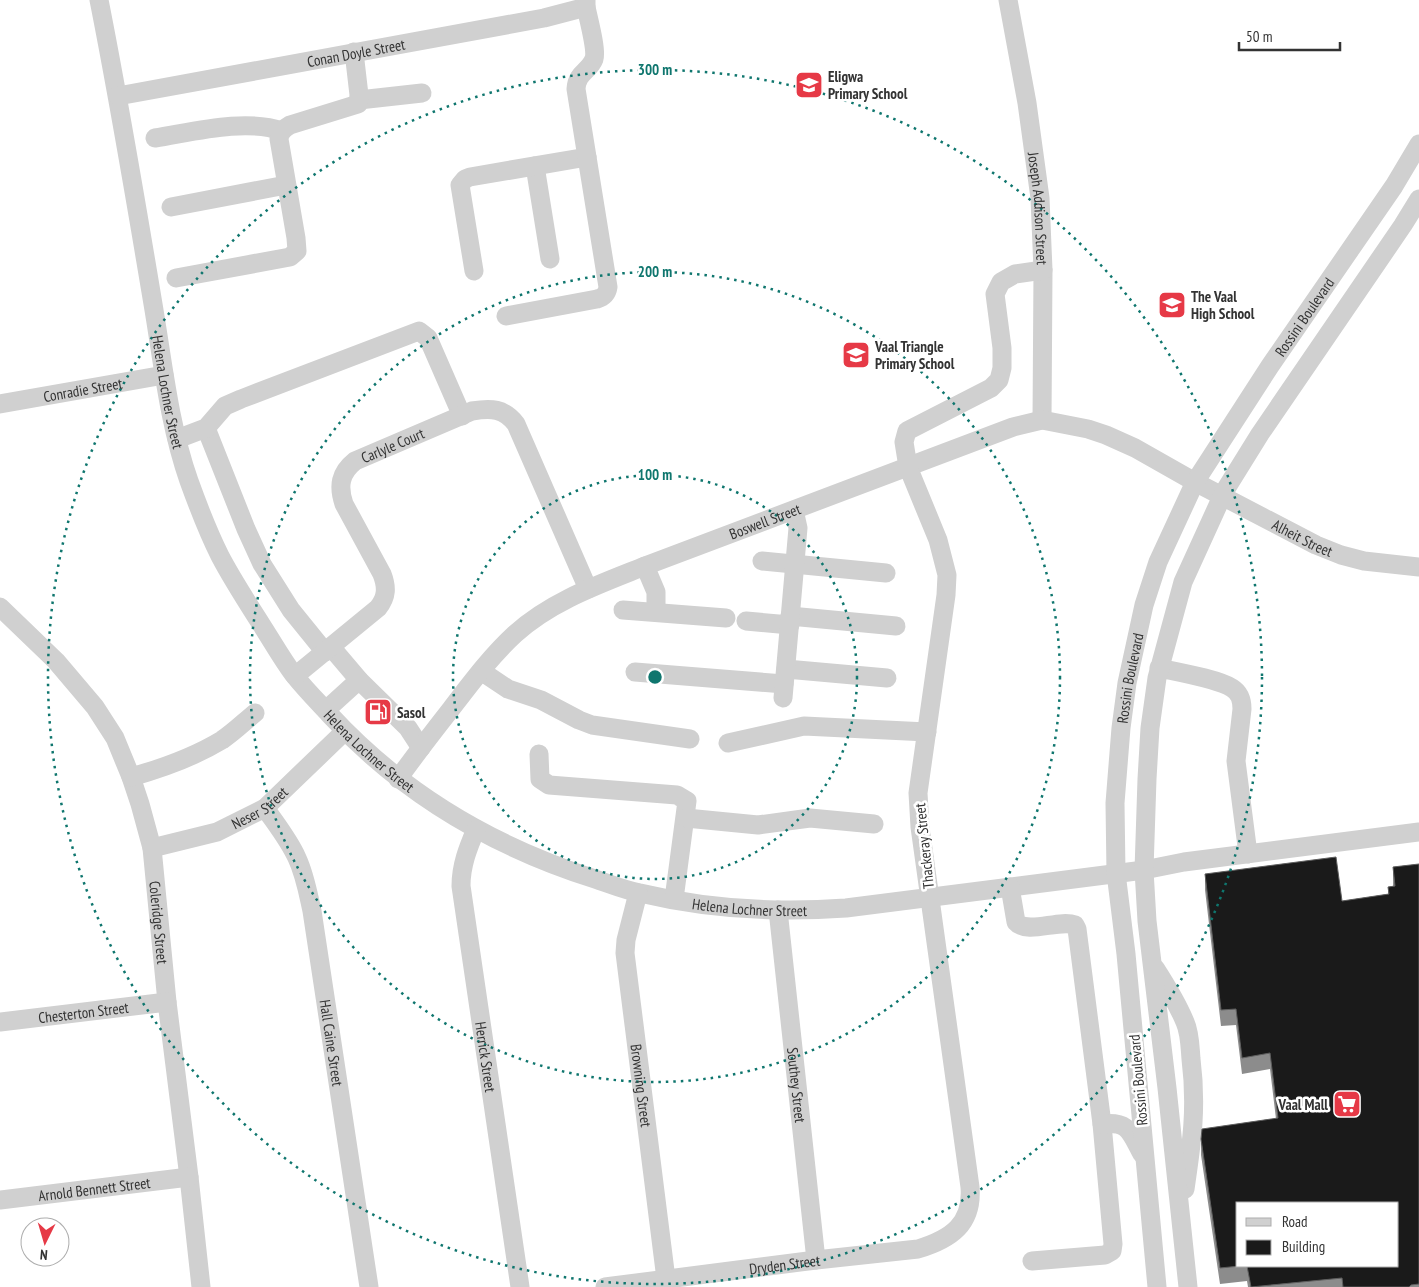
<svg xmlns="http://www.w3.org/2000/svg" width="1419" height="1287" viewBox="0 0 1419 1287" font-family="'PT Sans Narrow',sans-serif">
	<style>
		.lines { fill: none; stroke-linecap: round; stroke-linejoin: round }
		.minor { stroke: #d0d0d0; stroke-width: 19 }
		.wall { fill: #8c8c8c; fill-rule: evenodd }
		.building { fill: #1a1a1a; stroke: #5f5f5f }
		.ring { fill: none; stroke: #0f766e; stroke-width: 2.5; stroke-dasharray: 2.5 5 }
		.labels { text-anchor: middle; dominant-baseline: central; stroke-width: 5; stroke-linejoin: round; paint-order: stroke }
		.street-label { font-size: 15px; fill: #333; stroke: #fff }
		.poi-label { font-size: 15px; font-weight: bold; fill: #333; stroke: #fff; text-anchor: start }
		.centre { fill: #0f766e; stroke: #fff; stroke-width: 2.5 }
		.ring-label { font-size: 15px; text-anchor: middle; font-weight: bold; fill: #0f766e; stroke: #fff; stroke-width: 5; stroke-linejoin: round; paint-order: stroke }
	</style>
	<rect width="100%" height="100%" fill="#fff"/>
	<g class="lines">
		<g class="minor">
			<path id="s1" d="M99,0C119,101 136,202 153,304C163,363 169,424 189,481C198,506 208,532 220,556C232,579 247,602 261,624C272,641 282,659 294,675C305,689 318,702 330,715C402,793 494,847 595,879C610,884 624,890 640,893C707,909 778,913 846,908L1144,870L1184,862L1419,832"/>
			<path id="s2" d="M1008,0L1027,103L1040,198L1043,270L1042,420"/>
			<path id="s3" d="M118,96L544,18L586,7V0"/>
			<polyline points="359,100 422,93"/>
			<path d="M155,138C193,132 245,118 282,131"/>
			<polyline points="535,166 550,259"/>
			<polyline points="171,207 286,185"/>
			<polyline points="474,271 460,185 465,179 470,177 587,157"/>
			<path d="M176,278L290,257L297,251L296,238L279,139C280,132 283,129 290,125L358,104L359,95L354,52"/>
			<path d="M506,316L597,299C604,297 607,294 608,287L576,89C577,72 589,72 594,59C597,50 588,17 586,7"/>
			<path id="s4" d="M0,404L164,375"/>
			<polyline points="206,428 246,529 262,564 291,610 325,652"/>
			<polyline points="177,439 206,428 225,406 241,399 419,331 428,338 462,416"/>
			<polyline points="762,561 886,573"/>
			<polyline points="645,566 656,592 656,612"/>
			<path id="s5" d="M0,607L56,661L95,707L115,738L131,777L140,804L152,848L167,1002L189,1177L201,1287"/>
			<polyline points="623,610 726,618"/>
			<polyline points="790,616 896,626"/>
			<polyline points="746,621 790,625"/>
			<polyline points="331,647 359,680"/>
			<path d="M1159,668C1177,672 1218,679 1232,688C1240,693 1242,700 1242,709L1236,761L1248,854"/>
			<polyline points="786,669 887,678"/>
			<polyline points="481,671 508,689 541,700 579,720 592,725 690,739"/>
			<polyline points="635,672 784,684"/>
			<path id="s6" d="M295,676L378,608C387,597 387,587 382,574L344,504C338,486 340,473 355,461L472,411C491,408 504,408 516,424L588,589"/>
			<polyline points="783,698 798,528 794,510"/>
			<polyline points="326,710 359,680 408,728 421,748"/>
			<polyline points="728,743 804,726 927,732"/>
			<polyline points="539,754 540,779 549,785 677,795 687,801 674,899"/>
			<path d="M131,777C163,768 194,757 222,740C234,732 244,722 255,713"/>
			<path id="s7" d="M398,779C415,755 433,732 451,709C471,683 491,656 515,634C551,601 600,584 645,566L1013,427L1042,420L1088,429L1106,435L1135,448L1195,482L1316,545L1341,555L1364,561L1419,567"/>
			<path id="s8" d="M265,808C276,824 289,840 297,858C305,875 308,893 312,911L369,1287"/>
			<polyline points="686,818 758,825 810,818 874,824"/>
			<path id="s9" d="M476,829C468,848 461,865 461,886L520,1287"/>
			<path id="s10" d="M152,848L217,832L265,808L345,731"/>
			<path d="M1010,887L1016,922C1027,935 1059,919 1075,925L1077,929L1102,1124L1113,1244L1112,1251L1105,1255L1032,1261"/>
			<path id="s11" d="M638,893L626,940L625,953L666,1279"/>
			<path id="s12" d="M778,910L816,1260"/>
			<path d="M1155,968C1166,985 1177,1003 1185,1022C1190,1033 1190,1047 1191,1059C1197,1107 1192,1142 1185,1189"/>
			<path id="s13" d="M0,1022L167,1002"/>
			<path d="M1102,1124C1129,1121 1130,1132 1142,1154"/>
			<path id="s14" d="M0,1200L189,1177"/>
			<path id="s15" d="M605,1287L816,1260L918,1249C951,1239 973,1224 970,1187L920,827L918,793L946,595L947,575L938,540L908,467L904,442L907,431L991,388L999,380L1002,368V348L995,294L1001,282L1015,274L1043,270"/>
			<path id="s16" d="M1157,1287L1126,954L1116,873L1115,803L1121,728L1127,683L1144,605L1158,562L1195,482L1270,366L1394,186L1419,144"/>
			<polyline points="1188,1287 1167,1088 1147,921 1144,870 1147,779 1150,728 1157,678 1183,582 1224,492 1260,434 1403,225 1419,199"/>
		</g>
	</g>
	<path class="wall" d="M1419,864V1287H1248L1247,1281L1220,1284L1201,1155V1139L1276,1119L1270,1069L1242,1074L1236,1025L1221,1026L1205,890V874L1342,901L1388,894V887L1393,886V867ZM1238,1203L1398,1266H1238Z"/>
	<polygon class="building" points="1336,857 1342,901 1389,894 1388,887 1395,886 1393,867 1419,864 1419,1284 1411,1285 1409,1287 1343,1287 1342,1278 1251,1287 1247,1266 1398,1266 1398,1203 1238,1203 1238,1266 1240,1266 1220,1268 1201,1139 1202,1129 1278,1118 1270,1053 1242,1058 1236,1009 1221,1010 1205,874"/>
	<g class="ring">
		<circle cx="655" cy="677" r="202"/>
		<circle cx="655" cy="677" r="405"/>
		<circle cx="655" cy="677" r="607"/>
	</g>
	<defs>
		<symbol id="school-square" viewBox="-11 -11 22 22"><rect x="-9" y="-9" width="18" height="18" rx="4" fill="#e63946" stroke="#fff"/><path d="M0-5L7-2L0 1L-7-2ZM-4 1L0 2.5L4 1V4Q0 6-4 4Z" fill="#fff"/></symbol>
		<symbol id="fuel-square" viewBox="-11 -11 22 22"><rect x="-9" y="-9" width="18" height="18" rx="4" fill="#e63946" stroke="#fff"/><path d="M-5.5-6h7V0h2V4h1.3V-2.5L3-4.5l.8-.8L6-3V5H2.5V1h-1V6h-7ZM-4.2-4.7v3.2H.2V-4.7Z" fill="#fff"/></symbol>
		<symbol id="supermarket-square" viewBox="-11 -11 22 22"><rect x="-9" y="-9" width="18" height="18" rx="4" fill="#e63946" stroke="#fff"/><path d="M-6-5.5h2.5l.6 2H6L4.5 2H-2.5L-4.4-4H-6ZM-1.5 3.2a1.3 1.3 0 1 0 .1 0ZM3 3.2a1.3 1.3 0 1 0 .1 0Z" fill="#fff"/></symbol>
	</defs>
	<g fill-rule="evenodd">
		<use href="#school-square" x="793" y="69" width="32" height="32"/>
		<use href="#school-square" x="1156" y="289" width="32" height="32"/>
		<use href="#school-square" x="840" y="339" width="32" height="32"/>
		<use href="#fuel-square" x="362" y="696" width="32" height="32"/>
		<use href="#supermarket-square" x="1331" y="1088" width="32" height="32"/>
	</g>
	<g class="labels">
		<g class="street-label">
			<text stroke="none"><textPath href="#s3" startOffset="242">Conan Doyle Street</textPath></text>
			<text stroke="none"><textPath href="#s2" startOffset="211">Joseph Addison Street</textPath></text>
			<text stroke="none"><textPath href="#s16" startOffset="1018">Rossini Boulevard</textPath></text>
			<text stroke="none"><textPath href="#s4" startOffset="84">Conradie Street</textPath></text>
			<text stroke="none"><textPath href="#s1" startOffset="398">Helena Lochner Street</textPath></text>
			<text stroke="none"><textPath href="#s6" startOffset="312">Carlyle Court</textPath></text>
			<text stroke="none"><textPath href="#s7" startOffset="462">Boswell Street</textPath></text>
			<text stroke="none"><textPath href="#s7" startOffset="1045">Alheit Street</textPath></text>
			<text stroke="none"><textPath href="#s16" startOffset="612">Rossini Boulevard</textPath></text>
			<text stroke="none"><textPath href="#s1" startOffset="818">Helena Lochner Street</textPath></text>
			<text stroke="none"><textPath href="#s10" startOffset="116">Neser Street</textPath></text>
			<text transform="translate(924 846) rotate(-96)">Thackeray Street</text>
			<text stroke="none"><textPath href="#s1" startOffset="1238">Helena Lochner Street</textPath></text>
			<text stroke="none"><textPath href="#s5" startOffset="366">Coleridge Street</textPath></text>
			<text stroke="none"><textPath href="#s13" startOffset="84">Chesterton Street</textPath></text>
			<text stroke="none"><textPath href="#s8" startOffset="248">Hall Caine Street</textPath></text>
			<text stroke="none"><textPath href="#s9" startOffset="232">Herrick Street</textPath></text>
			<text transform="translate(1138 1080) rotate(-95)">Rossini Boulevard</text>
			<text stroke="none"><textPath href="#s11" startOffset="195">Browning Street</textPath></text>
			<text stroke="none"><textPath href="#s12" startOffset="176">Southey Street</textPath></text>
			<text stroke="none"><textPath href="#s14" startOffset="95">Arnold Bennett Street</textPath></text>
			<text stroke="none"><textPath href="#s15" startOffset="181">Dryden Street</textPath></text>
		</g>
		<g class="poi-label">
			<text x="828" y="76">Eligwa<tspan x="828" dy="17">Primary School</tspan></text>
			<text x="1191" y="296">The Vaal<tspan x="1191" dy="17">High School</tspan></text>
			<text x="875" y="346">Vaal Triangle<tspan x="875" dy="17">Primary School</tspan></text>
			<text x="397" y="712">Sasol</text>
			<text x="1328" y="1104" text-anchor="end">Vaal Mall</text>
		</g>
	</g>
	<circle cx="655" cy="677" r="8" class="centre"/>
	<g class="ring-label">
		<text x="655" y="75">300 m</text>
		<text x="655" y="277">200 m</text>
		<text x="655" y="480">100 m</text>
	</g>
	<rect x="1236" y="1202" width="162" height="65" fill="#ffffff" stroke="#adadad"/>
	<rect x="1246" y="1218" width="25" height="8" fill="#d0d0d0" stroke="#adadad"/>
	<text x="1282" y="1227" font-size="15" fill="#333333">Road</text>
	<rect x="1246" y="1240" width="25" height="15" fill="#1a1a1a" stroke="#adadad"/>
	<text x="1282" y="1252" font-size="15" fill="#333333">Building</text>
	<g transform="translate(45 1242) rotate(185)"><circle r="24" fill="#ffffff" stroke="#adadad"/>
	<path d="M0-4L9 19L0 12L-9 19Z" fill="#e63946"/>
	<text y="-8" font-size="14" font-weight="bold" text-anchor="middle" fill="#333333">N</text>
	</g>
	<path d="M1239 42v8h101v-8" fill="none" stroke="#333333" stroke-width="2.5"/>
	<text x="1246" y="42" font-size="15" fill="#333333" stroke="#ffffff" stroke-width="4" paint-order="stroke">50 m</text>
</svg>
